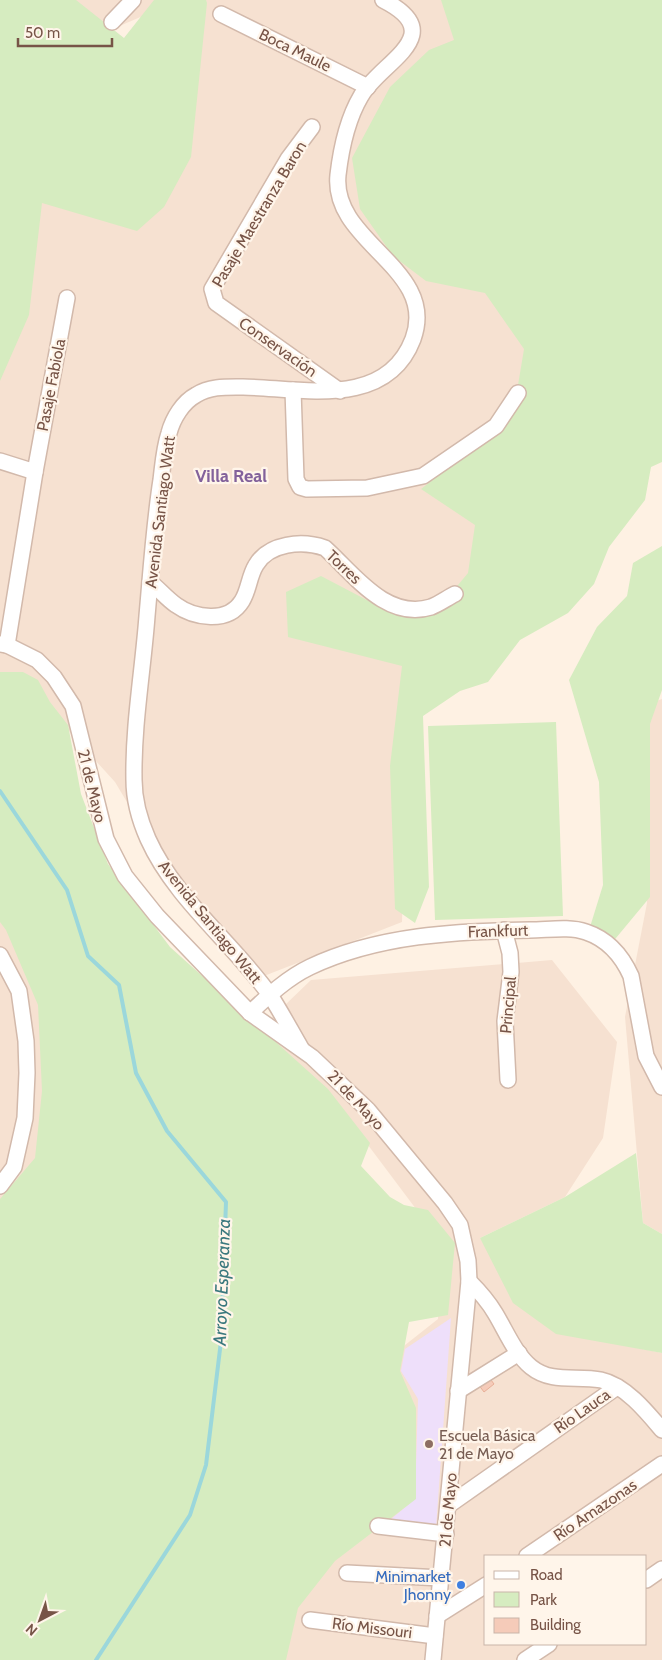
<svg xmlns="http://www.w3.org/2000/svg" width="662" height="1660" viewBox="0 0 662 1660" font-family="Cabin,sans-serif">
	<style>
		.residential { fill: #f6e1d1; fill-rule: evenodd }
		.education { fill: #eedffa }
		.green { fill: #d6ecc0 }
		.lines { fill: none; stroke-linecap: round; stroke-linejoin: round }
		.stream { stroke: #9bd7db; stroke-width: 4 }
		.building { fill: #f5cbb9; stroke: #e8af98 }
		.minor-casing { stroke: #d2b9ab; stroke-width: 18 }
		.minor { stroke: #fff; stroke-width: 15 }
		.education-dot { fill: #8d6e63; stroke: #fff5ea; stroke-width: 2 }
		.shop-dot { fill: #3f7fe0; stroke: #fff5ea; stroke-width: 2 }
		.labels { text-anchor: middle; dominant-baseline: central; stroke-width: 4.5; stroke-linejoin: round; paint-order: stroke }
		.street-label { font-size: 16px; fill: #775447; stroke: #fff5ea }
		.education-label { font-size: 16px; fill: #785e54; stroke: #fff5ea; text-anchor: start }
		.shop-label { font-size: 16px; fill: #366cbe; stroke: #fff5ea; text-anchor: end }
		.neighbourhood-label { font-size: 18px; font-weight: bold; fill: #83629b; stroke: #fff5ea }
		.water-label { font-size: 18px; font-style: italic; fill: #3a787e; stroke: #fff5ea }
	</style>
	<rect width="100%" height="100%" fill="#fef1e3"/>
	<g class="residential">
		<polygon points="70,0 180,0 87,40"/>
		<polygon points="194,0 447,0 461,44 489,288 531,347 481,522 474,576 408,661 402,922 264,976 152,844 115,782 16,673 0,673 0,362 29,185"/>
		<polygon points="662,699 662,1234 643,1223 625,1017 647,903 636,708"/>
		<polygon points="0,901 47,983 45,1159 0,1209"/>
		<path d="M552,960L617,1042L603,1138L565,1197L480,1238L599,1340L662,1353V1660H271L395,1353L438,1319L440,1241L359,1133L259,1030L311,980ZM486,1556H646V1644H486Z"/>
	</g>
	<polygon class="education" points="451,1318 436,1528 384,1525 415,1499 418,1399 401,1371 405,1349"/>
	<g class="green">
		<polygon points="0,0 76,0 124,38 154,0 206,0 207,3 191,157 164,207 137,231 42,203 29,315 0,381"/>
		<polygon points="441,0 662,0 662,462 651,467 645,500 609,547 594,584 568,613 520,640 488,682 460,691 423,716 429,887 415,923 395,909 390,766 402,666 288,637 286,592 321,576 382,608 443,603 468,573 475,525 421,489 496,431 517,391 524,349 485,293 426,281 393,256 360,209 352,158 390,87 429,50 454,40"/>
		<polygon points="662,546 662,690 650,724 650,897 611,944 590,927 603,885 599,782 569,680 597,627 627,596 633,563"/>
		<polygon points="0,672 23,672 38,680 50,702 68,725 81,794 108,864 170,947 328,1089 370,1143 361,1166 390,1197 404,1205 428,1210 455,1243 448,1315 409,1322 400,1371 416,1408 416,1499 335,1561 298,1608 286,1660 0,1660 0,1199 35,1158 42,1091 38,1005 6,930 0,922"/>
		<polygon points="556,722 563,916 435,920 428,726"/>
		<polygon points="636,1153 643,1223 662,1234 662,1353 556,1334 513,1303 480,1238 565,1197"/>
	</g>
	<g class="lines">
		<polyline class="stream" points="0,791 67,890 88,956 119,985 136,1073 167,1131 226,1202 221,1341 206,1465 190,1515 96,1660"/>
	</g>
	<polygon class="building" points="488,1376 494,1384 484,1392 478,1384"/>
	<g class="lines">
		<defs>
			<g id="minor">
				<polyline points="221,14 368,87"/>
				<polyline points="112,22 133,0"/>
				<polyline points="312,127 288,159 212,289 216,303 340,391"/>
				<polyline points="293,390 296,479 300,487 307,489 367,488 423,476 496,426 518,393"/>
				<polyline points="0,461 35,472"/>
				<path d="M150,582C159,589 167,599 176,605C194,618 228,624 242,601C249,590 249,576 256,565C269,543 302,540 325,548C353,573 386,621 431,607C439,604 447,598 455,594"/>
				<polyline points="0,644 7,645 37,660 54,677 73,706 106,839 125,876 157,916 250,1013 312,1057 368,1110 445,1203 460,1225 468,1261 469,1281 433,1660"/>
				<polyline points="7,645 35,472 67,298"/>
				<polyline points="504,930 510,953 511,972 505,1021 508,1080"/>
				<polyline points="0,955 19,991 26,1041 27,1073 25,1118 14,1167 0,1186"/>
				<path d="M250,1013C268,996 287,978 310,967C377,935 457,931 530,930C548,930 569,926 586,932C607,939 622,956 631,976L646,1056L662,1087"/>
				<path d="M301,1048C291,1031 281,1012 270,995C232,942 175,899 148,839C140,821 134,799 134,780C133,725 143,670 147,616C151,571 154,525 161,480C163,464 164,448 169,433C173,418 183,402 196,395C210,386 227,387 243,387C300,388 386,410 413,339C439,268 331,243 338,175C341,149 348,118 361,96C380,62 452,35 383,0"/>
				<path d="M469,1281C479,1291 488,1301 495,1313C506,1331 515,1354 531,1367C552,1384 577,1375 601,1380C625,1385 647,1412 662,1430"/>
				<polyline points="458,1391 519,1353"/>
				<polyline points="449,1505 617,1387"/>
				<polyline points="378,1526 446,1534"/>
				<polyline points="527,1556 662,1464"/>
				<polyline points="347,1573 441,1578"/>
				<polyline points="646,1580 662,1569"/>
				<polyline points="437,1616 486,1585"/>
				<polyline points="310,1620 435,1636"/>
				<polyline points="525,1660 549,1644"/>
			</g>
		</defs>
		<use href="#minor" class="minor-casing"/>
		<use href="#minor" class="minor"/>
	</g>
	<circle class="education-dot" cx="429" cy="1444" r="5"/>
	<circle class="shop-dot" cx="461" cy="1585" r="5"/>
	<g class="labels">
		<g class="street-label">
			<text transform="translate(295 50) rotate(26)">Boca Maule</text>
			<text transform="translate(259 214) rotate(-59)">Pasaje Maestranza Baron</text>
			<text transform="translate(278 347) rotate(35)">Conservación</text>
			<text transform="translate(51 385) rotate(-79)">Pasaje Fabiola</text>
			<text transform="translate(160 512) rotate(-83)">Avenida Santiago Watt</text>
			<text transform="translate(344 567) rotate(43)">Torres</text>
			<text transform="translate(92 786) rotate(76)">21 de Mayo</text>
			<text transform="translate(210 922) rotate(51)">Avenida Santiago Watt</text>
			<text transform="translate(498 931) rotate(-2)">Frankfurt</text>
			<text transform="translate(508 1005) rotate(-85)">Principal</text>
			<text transform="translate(356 1100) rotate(47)">21 de Mayo</text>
			<text transform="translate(582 1411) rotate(-35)">Río Lauca</text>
			<text transform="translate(448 1510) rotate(-85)">21 de Mayo</text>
			<text transform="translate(595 1510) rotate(-34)">Río Amazonas</text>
			<text transform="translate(372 1628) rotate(7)">Río Missouri</text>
		</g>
		<g class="education-label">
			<text x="439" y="1435">Escuela Básica<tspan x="439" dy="18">21 de Mayo</tspan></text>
		</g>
		<g class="shop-label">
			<text x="451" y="1576">Minimarket<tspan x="451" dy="18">Jhonny</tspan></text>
		</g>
		<g class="neighbourhood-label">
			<text x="231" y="476">Villa Real</text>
		</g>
		<g class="water-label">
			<text transform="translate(222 1282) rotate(-88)">Arroyo Esperanza</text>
		</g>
	</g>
	<rect x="484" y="1555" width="162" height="90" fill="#fff5ea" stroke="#c9b5a9"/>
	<rect x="494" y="1571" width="25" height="8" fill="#ffffff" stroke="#c9b5a9"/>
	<text x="530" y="1580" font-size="15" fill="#775447">Road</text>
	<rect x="494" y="1592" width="25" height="15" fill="#d6ecc0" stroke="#c9b5a9"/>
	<text x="530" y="1605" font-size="15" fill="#775447">Park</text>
	<rect x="494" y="1618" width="25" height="15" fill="#f5cbb9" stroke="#c9b5a9"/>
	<text x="530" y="1630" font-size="15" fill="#775447">Building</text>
	<g transform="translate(40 1620) rotate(221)" stroke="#fff5ea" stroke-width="4" paint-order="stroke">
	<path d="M0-4L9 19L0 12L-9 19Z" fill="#775447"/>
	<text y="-8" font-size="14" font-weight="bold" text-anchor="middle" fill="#775447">N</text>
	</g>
	<path d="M18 38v8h94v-8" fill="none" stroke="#775447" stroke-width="2.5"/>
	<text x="25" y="38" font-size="15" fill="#775447" stroke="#fff5ea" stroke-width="4" paint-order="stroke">50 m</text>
</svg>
